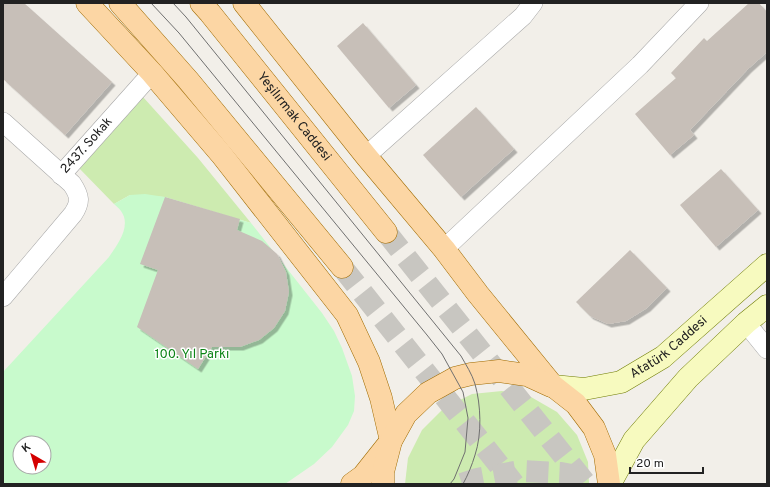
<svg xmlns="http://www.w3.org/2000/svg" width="770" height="487" viewBox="0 0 770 487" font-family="Overpass,sans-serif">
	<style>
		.grass { fill: #cdebb0 }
		.park { fill: #c8facc; fill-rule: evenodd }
		.building { fill: #c7bfb8; filter: url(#shadow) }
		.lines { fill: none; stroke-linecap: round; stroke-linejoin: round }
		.primary-tunnel { stroke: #c8c6c1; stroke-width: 22; stroke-dasharray: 22 11; stroke-linecap: butt }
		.minor-casing { stroke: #a9a9a9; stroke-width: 20 }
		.secondary-casing { stroke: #707d05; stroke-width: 23 }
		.primary-casing { stroke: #a06b00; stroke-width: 23 }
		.minor { stroke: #fff; stroke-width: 19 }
		.secondary { stroke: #f7fabf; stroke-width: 22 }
		.primary { stroke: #fcd6a4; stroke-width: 22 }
		.tram { stroke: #707070; stroke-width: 1 }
		.labels { text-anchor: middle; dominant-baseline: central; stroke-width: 3; stroke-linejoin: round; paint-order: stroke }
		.street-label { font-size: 13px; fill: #222; stroke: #fff }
		.park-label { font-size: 13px; fill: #0c8416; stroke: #fff }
	</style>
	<defs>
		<filter id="shadow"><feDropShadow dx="3.5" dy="3.5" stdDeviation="0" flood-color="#0004"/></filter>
	</defs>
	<rect width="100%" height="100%" fill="#f2efe9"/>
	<g class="grass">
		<polygon points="143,97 198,158 251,223 165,197 130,195 114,204 78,167"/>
		<polygon points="502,391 531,397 557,412 577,435 588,462 589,484 405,484 408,458 422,430 444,408 472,394"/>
	</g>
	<path class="park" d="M145,194L165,197L251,223L322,313L334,331L342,348L352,376L355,396L354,411L348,425L332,447L314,464L285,484H3V372L109,257C117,245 132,226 121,211C119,208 116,206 114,204L130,195ZM20,443H44V467H20Z"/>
	<g class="building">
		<polygon points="3,3 24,3 112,82 65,135 3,79"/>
		<polygon points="749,3 759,3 767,12 767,52 748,69 690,130 694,135 670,155 635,114 676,78 671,73 704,38 707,41"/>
		<polygon points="363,23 416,85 389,108 337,46"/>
		<polygon points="476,107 514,149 461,197 423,155"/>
		<polygon points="721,169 758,210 716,247 680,205"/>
		<polygon points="165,197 240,219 237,230 262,241 277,254 286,272 289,292 285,311 274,328 259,340 240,347 212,347 198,369 137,327 158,270 140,264"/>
		<polygon points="630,250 667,288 647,308 626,321 608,324 590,316 576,302"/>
	</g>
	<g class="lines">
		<g class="primary-tunnel">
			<polyline points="386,232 586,484"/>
			<polyline points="342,267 514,484"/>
			<polyline points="462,484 477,479 520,471 561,473 587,478"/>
		</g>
		<defs>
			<g id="minor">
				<path d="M3,122L72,184C80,196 81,202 73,214L3,297"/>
				<polyline points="366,156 523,16 533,3"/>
				<path id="s1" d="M61,175L152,73"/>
				<polyline points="444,249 640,65 699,3"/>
				<polyline points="746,323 767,349"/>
			</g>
			<g id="secondary">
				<path id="s2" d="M553,386L584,389L621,382L663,357L767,265"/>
				<polyline points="610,484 634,440 688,378 746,323 767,306"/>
			</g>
			<g id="primary">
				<polyline points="87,3 152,73 221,154 347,315 369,362 381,398 391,441"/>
				<polyline points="120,3 188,80 342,267"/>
				<path id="s3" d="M201,3L210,13L386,232"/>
				<polyline points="244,3 366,156 444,249 478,294 553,386 576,404 594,428 605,455 609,484"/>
				<polyline points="352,484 363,476 386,447"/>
				<polyline points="383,484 383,472 391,441 406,414 428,393 455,378 471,374 499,371 527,375 551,386"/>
			</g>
		</defs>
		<use href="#minor" class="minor-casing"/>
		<use href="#secondary" class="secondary-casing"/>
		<use href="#primary" class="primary-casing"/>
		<use href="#minor" class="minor"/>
		<use href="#secondary" class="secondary"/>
		<use href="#primary" class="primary"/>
		<g class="tram">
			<polyline points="151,3 179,33 427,335 442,354 463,392 468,418 465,452 454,479 450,484"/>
			<path d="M173,3L186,17L461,356C466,365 472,374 475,384C481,405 482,434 475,455C472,465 468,475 463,484"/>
		</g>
	</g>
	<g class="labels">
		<g class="street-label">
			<text stroke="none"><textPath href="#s3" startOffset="147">Yeşilırmak Caddesi</textPath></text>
			<text stroke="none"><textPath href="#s1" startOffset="39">2437. Sokak</textPath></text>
			<text stroke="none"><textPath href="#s2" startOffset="128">Atatürk Caddesi</textPath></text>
		</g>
		<g class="park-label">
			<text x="192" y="355">100. Yıl Parkı</text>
		</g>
	</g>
	<rect width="770" height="487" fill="none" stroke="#222222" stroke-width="8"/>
	<g transform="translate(32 455) rotate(322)"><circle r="19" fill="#ffffff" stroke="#a7a7a7"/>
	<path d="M0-3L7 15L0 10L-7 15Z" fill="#d40000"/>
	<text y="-6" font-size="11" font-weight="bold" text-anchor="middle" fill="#222222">K</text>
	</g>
	<path d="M630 467v6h73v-6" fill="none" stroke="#222222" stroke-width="2"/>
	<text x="636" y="467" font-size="12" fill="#222222" stroke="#ffffff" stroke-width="3" paint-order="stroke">20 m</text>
</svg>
